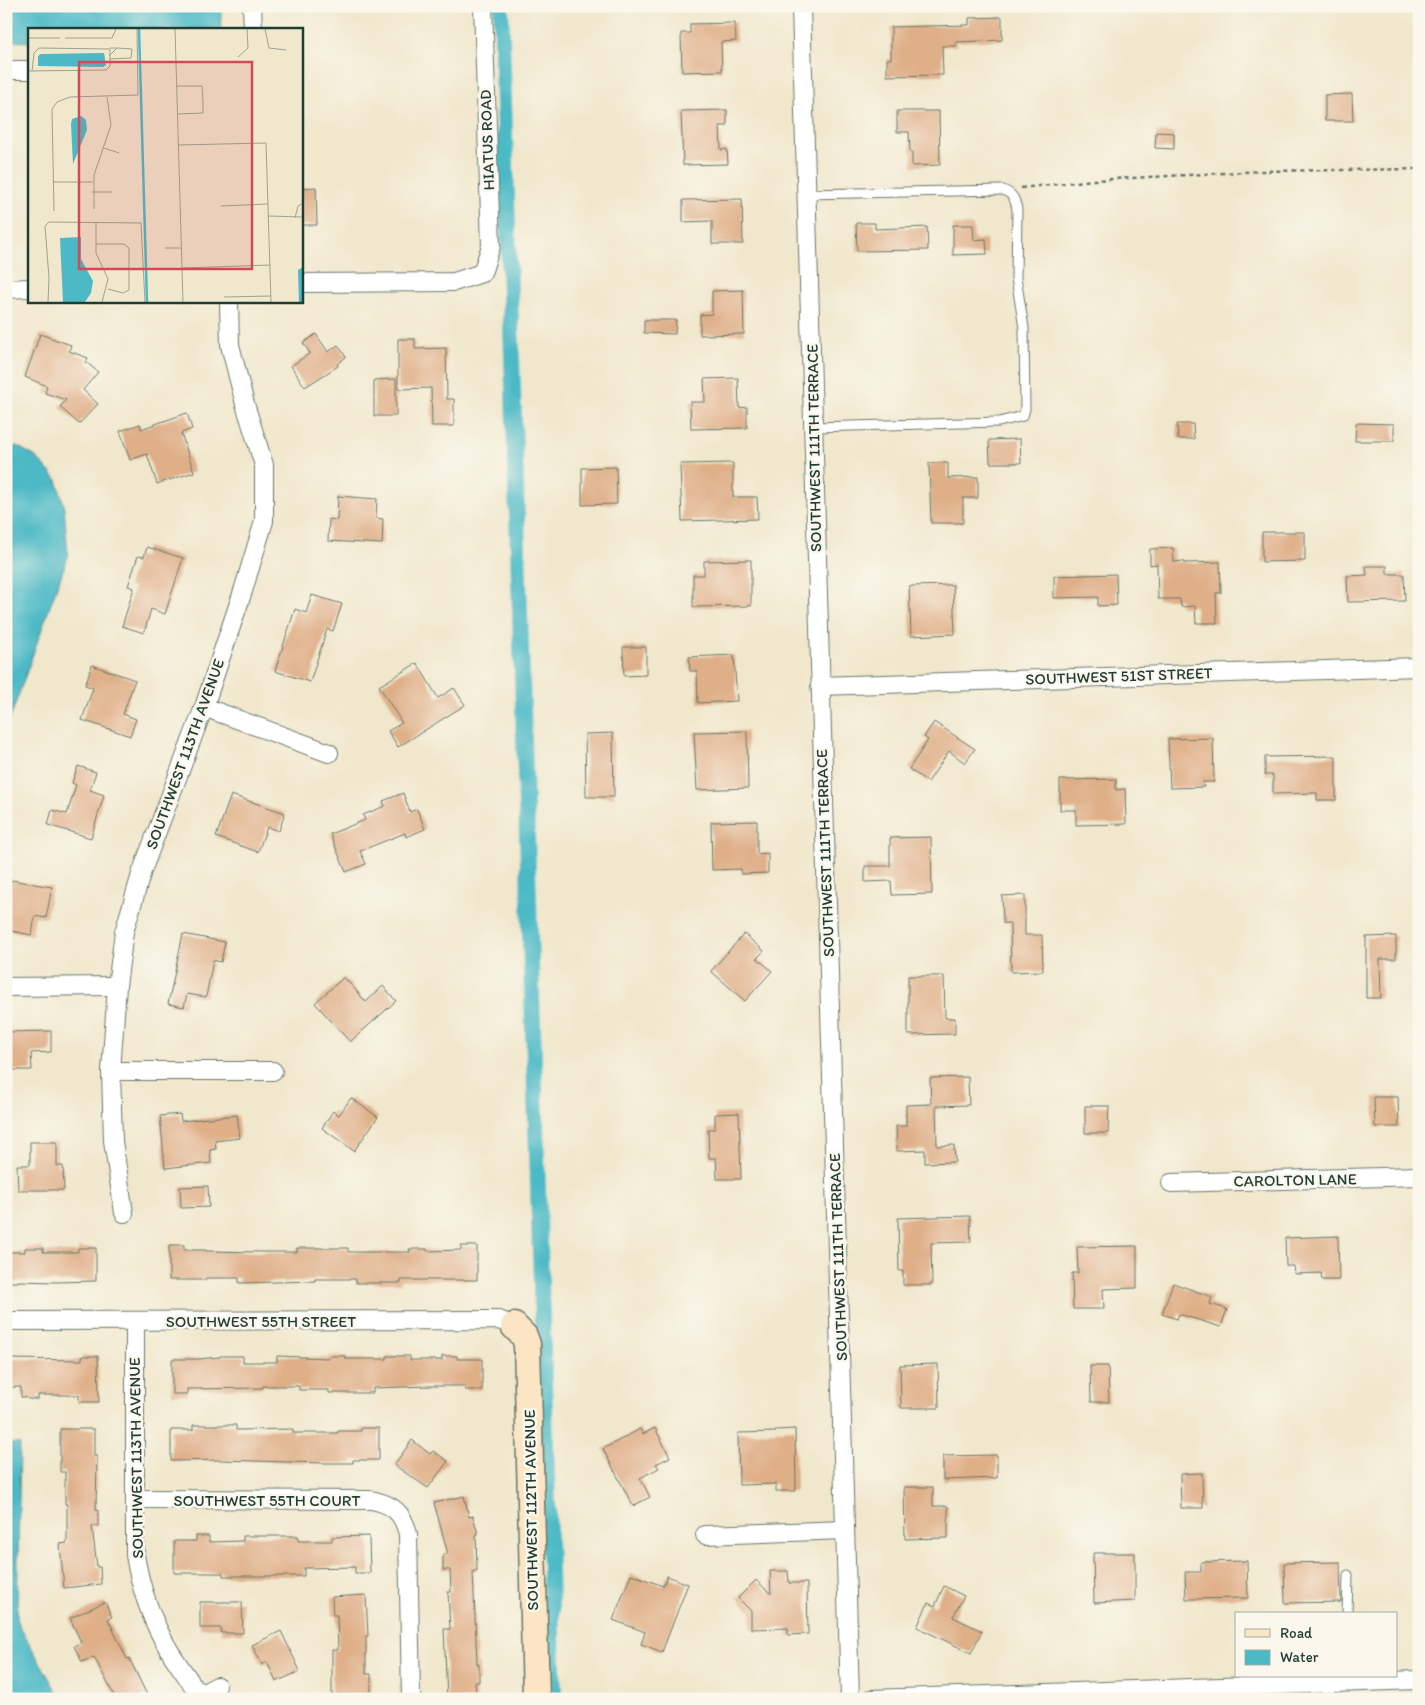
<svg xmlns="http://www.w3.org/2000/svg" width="1425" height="1705" viewBox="0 0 1425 1705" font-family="Itim,sans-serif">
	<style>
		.water { fill: #4bb9c6; stroke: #357b7d }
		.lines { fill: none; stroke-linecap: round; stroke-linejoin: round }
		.canal { stroke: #4bb9c6; stroke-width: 16 }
		.building { fill: #dfaf88 }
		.lane-casing { stroke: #687869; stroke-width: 11 }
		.street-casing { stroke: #687869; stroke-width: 20 }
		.secondary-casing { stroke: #687869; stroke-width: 29 }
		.path { stroke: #687869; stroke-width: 2.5; stroke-dasharray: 4 4; stroke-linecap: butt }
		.lane { stroke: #fff; stroke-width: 9 }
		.street { stroke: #fff; stroke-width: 18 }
		.secondary { stroke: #fce5c4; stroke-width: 26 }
		.labels { text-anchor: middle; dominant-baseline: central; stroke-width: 5; stroke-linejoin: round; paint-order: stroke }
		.street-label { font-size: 16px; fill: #1f3d34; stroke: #fbf7ec }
		.inset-river { fill: none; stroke: #4bb9c6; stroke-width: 2.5 }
		.inset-road { fill: none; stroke: #9ca38f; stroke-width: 1 }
		.view { fill: #d1495b; fill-opacity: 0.15; stroke: #d1495b; stroke-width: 2.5 }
		.inset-edge { fill: none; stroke: #1f3d34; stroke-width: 2.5 }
	</style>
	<rect width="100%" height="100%" fill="#fbf7ec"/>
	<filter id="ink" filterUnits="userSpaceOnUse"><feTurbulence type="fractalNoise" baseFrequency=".02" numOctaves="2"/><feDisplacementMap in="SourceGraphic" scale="10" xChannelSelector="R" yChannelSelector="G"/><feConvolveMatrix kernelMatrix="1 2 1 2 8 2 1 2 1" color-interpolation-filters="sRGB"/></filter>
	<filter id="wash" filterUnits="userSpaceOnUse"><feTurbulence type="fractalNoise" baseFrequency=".0096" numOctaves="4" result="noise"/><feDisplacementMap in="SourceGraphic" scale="20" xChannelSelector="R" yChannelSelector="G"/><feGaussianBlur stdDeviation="1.12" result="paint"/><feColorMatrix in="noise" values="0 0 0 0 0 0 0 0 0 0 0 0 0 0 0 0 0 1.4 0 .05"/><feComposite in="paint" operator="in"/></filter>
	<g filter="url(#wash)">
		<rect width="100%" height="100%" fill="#f0e7cc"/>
		<g class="water">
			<polygon points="6,6 221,6 221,29 29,29 29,42 6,41"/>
			<polygon points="17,446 36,457 57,480 64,505 68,556 6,730 6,449"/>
			<polygon points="6,1443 20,1444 17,1622 61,1699 6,1699"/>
		</g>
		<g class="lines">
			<polyline class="canal" points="501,6 554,1699"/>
		</g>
		<g id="blocks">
			<g class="building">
				<polygon points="1002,17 1002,40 956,42 956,46 942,46 943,75 887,76 887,59 891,59 891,27 969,25 969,18"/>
				<polygon points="735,23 736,41 721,42 722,71 682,72 681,33 690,33 690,24"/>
				<polygon points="1352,94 1353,121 1325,121 1325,95"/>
				<polygon points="727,110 727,126 720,126 721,150 727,149 728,164 683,165 681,111"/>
				<polygon points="897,111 939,111 940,165 912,166 912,152 910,153 909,132 897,132"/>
				<polygon points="1156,132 1174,133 1174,149 1155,148"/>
				<polygon points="316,187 317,225 301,225 301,188"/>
				<polygon points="742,199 743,244 712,244 712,221 683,222 683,200"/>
				<polygon points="856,223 875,223 875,229 927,227 928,250 857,251"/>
				<polygon points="953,225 973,225 974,240 986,239 987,254 953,255"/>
				<polygon points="743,290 744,334 700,335 700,315 712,314 712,291"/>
				<polygon points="644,320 676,320 675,334 644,333"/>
				<polygon points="40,334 71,345 69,351 88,358 86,362 98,372 83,390 98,404 79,424 60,407 66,400 45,393 47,386 25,377"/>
				<polygon points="316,334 328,352 338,345 346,357 337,364 338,366 305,387 291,366 310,353 303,343"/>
				<polygon points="398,339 415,339 415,349 446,348 447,399 454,399 454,426 432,426 431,388 398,389"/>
				<polygon points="738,378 739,408 747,407 747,428 691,429 690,402 705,402 704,379"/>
				<polygon points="396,379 396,416 374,416 374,380"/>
				<polygon points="187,413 192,429 181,433 194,472 157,484 147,454 130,460 120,431 140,424 141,429"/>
				<polygon points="1356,423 1394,424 1394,441 1355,441"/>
				<polygon points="1177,424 1193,424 1194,439 1178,439"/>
				<polygon points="1020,439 1021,463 990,463 989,440"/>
				<polygon points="733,463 733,497 757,497 758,519 682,521 680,464"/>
				<polygon points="929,463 948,463 948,478 978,477 978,498 963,498 963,523 931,523"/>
				<polygon points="616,467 617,504 582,505 582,468"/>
				<polygon points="338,496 377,499 376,518 383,519 382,544 328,541 329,519 337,520"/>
				<polygon points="1262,532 1305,532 1305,561 1262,562"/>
				<polygon points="147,547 183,558 165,614 151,609 144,633 122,626 134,588 128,586 138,556 144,557"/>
				<polygon points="1173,548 1174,562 1184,561 1184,563 1220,562 1221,593 1216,593 1217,623 1196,623 1195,606 1181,607 1180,599 1158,599 1157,564 1150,565 1150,549"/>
				<polygon points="751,560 751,606 693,607 693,575 704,575 704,561"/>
				<polygon points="1366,566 1387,566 1387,574 1404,574 1405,601 1348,602 1347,576 1367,575"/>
				<polygon points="1116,574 1117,605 1098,606 1098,597 1054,598 1054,576"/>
				<polygon points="953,585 955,634 911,636 909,586"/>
				<polygon points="312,595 342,604 333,631 327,629 310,682 275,671 295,609 306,613"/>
				<polygon points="623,647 646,647 646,675 624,676"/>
				<polygon points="734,655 737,701 698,703 697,671 690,671 689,657"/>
				<polygon points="417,663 438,698 454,688 465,705 398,747 388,731 402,723 379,686"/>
				<polygon points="92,665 135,680 123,714 136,719 130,736 82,720 93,688 85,685"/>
				<polygon points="934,722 975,749 965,763 949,751 928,782 909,769 928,740 924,737"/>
				<polygon points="747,731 748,788 697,790 694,732"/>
				<polygon points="613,733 614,797 586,797 585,734"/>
				<polygon points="1213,738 1214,782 1203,782 1204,787 1170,788 1168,739"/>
				<polygon points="1336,756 1336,800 1317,800 1317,793 1273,794 1273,775 1265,775 1265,757"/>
				<polygon points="78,766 96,772 90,790 104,795 91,838 48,825 52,810 67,814 76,785 72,783"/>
				<polygon points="1116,779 1116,790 1125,789 1126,824 1076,825 1076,810 1060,810 1060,780"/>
				<polygon points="403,793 410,812 417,809 425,829 406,837 405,833 360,851 366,864 346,872 330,834 365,820 363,815 385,806 383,801"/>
				<polygon points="231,795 285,813 279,831 267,827 258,852 216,837"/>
				<polygon points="757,821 757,854 768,853 768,873 741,874 741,869 712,870 711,822"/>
				<polygon points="931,837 932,894 892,895 891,881 865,882 865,866 890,866 890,838"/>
				<polygon points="11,880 52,887 46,918 35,916 32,935 6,930 6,906"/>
				<polygon points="1025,895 1025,935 1042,935 1043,971 1011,972 1010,923 1003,923 1002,896"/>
				<polygon points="183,934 225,942 221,962 213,960 206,997 187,994 184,1007 168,1004"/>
				<polygon points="744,934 764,951 757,958 772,971 745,1001 711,971"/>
				<polygon points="1396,936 1396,959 1380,959 1381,998 1366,998 1366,937"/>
				<polygon points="908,976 944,976 945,1018 955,1018 955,1034 908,1035"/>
				<polygon points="344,977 366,1002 383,986 396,1001 350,1042 315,1003"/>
				<polygon points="51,1031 51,1052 31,1053 32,1070 6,1070 6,1032"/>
				<polygon points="968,1077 969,1105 936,1106 937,1146 954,1145 955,1162 925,1163 925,1150 897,1151 896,1126 906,1126 906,1105 931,1104 930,1078"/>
				<polygon points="1374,1097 1398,1097 1399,1127 1375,1127"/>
				<polygon points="351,1098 378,1117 354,1151 322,1128 333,1111 339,1115"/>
				<polygon points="1085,1106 1109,1106 1108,1133 1085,1133"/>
				<polygon points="739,1113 741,1179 717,1179 716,1158 709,1158 708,1129 715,1129 715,1114"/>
				<polygon points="180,1114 181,1121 237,1115 240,1138 215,1141 216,1149 210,1150 211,1163 165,1168 160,1116"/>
				<polygon points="30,1142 57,1142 57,1166 63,1166 64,1190 18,1190 17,1165 30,1165"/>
				<polygon points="208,1186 209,1207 181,1208 180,1187"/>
				<polygon points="970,1216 971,1242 931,1243 932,1285 903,1285 903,1271 899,1271 898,1218"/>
				<polygon points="1338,1236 1339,1280 1322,1280 1321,1273 1295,1274 1294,1266 1286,1266 1285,1238"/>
				<polygon points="169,1245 184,1245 184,1250 206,1250 206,1251 262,1252 297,1252 297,1248 348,1248 348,1252 410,1252 409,1249 427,1249 427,1251 461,1250 461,1246 477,1246 477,1280 401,1280 401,1283 356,1283 356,1279 315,1279 315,1281 239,1283 239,1278 206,1278 206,1280 169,1280"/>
				<polygon points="1137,1246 1137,1288 1103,1289 1104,1309 1073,1309 1072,1273 1078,1273 1077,1247"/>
				<polygon points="25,1248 43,1248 43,1252 78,1252 78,1248 96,1248 96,1281 55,1282 18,1281 18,1282 6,1282 6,1252 25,1252"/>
				<polygon points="1173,1283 1212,1297 1210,1304 1227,1309 1221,1327 1179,1314 1177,1319 1162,1314"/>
				<polygon points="82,1356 98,1356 99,1402 79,1402 79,1395 38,1395 38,1399 28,1399 26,1397 21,1397 21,1387 6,1387 6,1359 82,1360"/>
				<polygon points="220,1356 243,1356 243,1362 277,1362 277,1356 329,1358 329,1356 346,1356 346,1359 387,1359 387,1356 410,1356 410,1360 442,1360 442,1356 457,1356 457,1359 482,1359 482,1390 465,1390 465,1386 430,1386 373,1388 373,1393 329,1393 329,1390 299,1390 299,1386 263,1386 263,1388 187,1389 187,1394 172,1394 172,1359 198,1359 220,1357"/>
				<polygon points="938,1364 939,1408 901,1408 900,1365"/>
				<polygon points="1090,1366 1108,1366 1109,1402 1091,1402"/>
				<polygon points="193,1425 236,1425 236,1430 293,1429 293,1433 338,1433 338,1431 361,1431 361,1428 379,1428 379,1460 353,1460 353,1463 323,1463 221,1460 171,1461 171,1430 193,1430"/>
				<polygon points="655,1428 670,1457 656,1464 659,1468 640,1478 650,1497 633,1506 603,1449 640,1429 643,1434"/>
				<polygon points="60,1429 94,1429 94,1456 97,1456 96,1510 98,1510 98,1526 92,1526 97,1567 100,1567 101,1584 64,1588 60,1544 67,1543 67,1504 65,1504 65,1472 60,1472"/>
				<polygon points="795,1429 796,1491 776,1491 776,1484 739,1485 738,1433 776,1432 776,1430"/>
				<polygon points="412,1440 430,1454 433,1451 448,1461 428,1488 394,1465"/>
				<polygon points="997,1455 997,1478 943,1480 943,1456"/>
				<polygon points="1202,1473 1203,1508 1181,1508 1180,1474"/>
				<polygon points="904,1487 933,1487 933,1506 948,1506 948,1538 905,1539"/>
				<polygon points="464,1496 469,1517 473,1516 478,1534 476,1535 477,1571 473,1571 477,1664 479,1664 479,1682 475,1682 476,1699 447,1699 444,1629 450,1629 448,1592 451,1592 450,1570 443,1570 443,1554 448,1554 434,1503"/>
				<polygon points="196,1536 209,1536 209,1542 243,1541 243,1536 298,1536 298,1541 332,1541 332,1537 369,1536 370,1573 355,1573 355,1567 304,1568 304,1576 223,1576 223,1573 174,1573 174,1541 196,1541"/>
				<polygon points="1093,1553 1135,1553 1135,1601 1094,1603"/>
				<polygon points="1247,1561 1248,1598 1186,1599 1185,1572 1201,1572 1201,1562"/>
				<polygon points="1340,1562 1341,1602 1285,1603 1284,1563"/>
				<polygon points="770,1571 788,1571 789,1583 807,1583 808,1634 788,1635 788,1628 751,1629 751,1611 738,1598 756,1580 771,1594"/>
				<polygon points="631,1574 663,1586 667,1576 688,1584 662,1652 641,1644 645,1632 613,1620"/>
				<polygon points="944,1586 964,1596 953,1617 982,1631 971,1653 917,1627 928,1603 935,1606"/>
				<polygon points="366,1595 368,1636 366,1636 366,1674 371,1674 371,1695 332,1695 332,1650 338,1650 337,1615 333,1615 332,1597"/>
				<polygon points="105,1602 112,1617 108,1619 127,1659 129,1658 147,1695 139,1699 116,1699 94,1657 82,1662 74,1646 81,1642 70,1618"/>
				<polygon points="200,1602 242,1602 243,1633 221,1633 221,1628 200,1628"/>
				<polygon points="281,1631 300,1671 276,1682 267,1662 262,1665 252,1645"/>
			</g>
		</g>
	</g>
	<g filter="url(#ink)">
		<use href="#blocks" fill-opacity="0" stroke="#687869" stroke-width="1"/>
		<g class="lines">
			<defs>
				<g id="lane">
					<path d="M807,194L1003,190C1013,194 1015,199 1017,209L1016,278L1024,328L1025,409L1023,416L999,422L814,427"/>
					<polyline points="1347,1614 1348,1575"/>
				</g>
				<g id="street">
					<polyline points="252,6 253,29"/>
					<polyline points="801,6 850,1699"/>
					<polyline points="6,70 29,70"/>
					<polyline points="301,283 454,282 482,273 491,246 483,6"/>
					<polyline points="6,289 29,288"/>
					<polyline points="820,686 1419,667"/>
					<polyline points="204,707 329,753"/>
					<polyline points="6,987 117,986"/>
					<polyline points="111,1071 273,1071"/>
					<polyline points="1171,1183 1419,1176"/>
					<polyline points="124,1213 113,1141 111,1071 117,986 124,932 142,871 204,707 243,591 264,521 264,465 245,404 230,345 229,301"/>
					<polyline points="6,1321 499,1320 514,1326"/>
					<path d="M135,1321V1555C140,1585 150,1616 165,1643C176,1663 190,1680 202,1699"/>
					<path d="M136,1499L371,1500C393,1504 403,1513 408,1534L411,1699"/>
					<polyline points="705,1535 845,1530"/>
					<polyline points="200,1695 217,1686"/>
					<polyline points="871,1699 1419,1680"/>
				</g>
				<polyline id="secondary" points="514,1326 524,1336 527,1344 536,1699"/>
			</defs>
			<use href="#lane" class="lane-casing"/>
			<use href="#street" class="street-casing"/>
			<use href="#secondary" class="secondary-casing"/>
			<polyline class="path" points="1021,188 1094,180 1262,171 1419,169"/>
			<use href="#lane" class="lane"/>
			<use href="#street" class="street"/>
			<use href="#secondary" class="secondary"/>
		</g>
	</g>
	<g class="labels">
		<g class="street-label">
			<text transform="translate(487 140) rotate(-92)">HIATUS ROAD</text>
			<text transform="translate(814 448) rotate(-91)">SOUTHWEST 111TH TERRACE</text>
			<text transform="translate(1119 676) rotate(-2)">SOUTHWEST 51ST STREET</text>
			<text transform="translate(185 754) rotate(-70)">SOUTHWEST 113TH AVENUE</text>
			<text transform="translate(825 853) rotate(-92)">SOUTHWEST 111TH TERRACE</text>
			<text transform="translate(1295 1180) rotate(-1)">CAROLTON LANE</text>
			<text transform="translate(838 1257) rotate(-92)">SOUTHWEST 111TH TERRACE</text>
			<text x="261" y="1321">SOUTHWEST 55TH STREET</text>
			<text transform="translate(136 1458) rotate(-91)">SOUTHWEST 113TH AVENUE</text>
			<text x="267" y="1500">SOUTHWEST 55TH COURT</text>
			<text transform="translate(531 1510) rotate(-91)">SOUTHWEST 112TH AVENUE</text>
		</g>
	</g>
	<g transform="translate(28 28)">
		<rect width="275" height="275" fill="#f0e7cc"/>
		<path d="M76,25L78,37L75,39L10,38V28L13,26ZM53,88L58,92L59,102L45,136L43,96L44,91ZM53,209V231L65,253L63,265L57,274H35L32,210ZM275,239V274H271L270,242Z" fill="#4bb9c6"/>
		<path class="inset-river" d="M111,1L119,274"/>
		<path class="inset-road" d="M147,1L155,274M237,1L241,20L258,22M0,10H32M37,10H84L88,1M81,28L89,20L104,21L103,30L81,31M210,29L220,20L219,1M0,43L78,42L82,38V20H89M4,43L6,25L11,20L81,21M149,58H174L175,74V85L150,86M151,117L238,115L243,274M76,120L91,125M25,154H65M64,164H84M193,178L240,176M66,181V147L83,97L79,69M26,183L24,81L29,74L42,69L110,67L109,1M240,188L275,189M267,190L270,178L275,175M68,194V225L80,251L74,274M68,216H96L101,220V262L95,265L80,261M137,220H154M154,240L242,237M196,269L243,268M20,274L21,250L17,198L21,194L113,195L117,274"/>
		<path class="view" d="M51,34H224V241H51Z"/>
		<rect width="275" height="275" class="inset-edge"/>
	</g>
	<rect width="1425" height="1705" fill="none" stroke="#fbf7ec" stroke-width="25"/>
	<rect x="1235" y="1612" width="162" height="65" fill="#fbf7ec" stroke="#a3ada2"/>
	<rect x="1245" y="1629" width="25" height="8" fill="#fce5c4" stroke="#a3ada2"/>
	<text x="1280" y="1638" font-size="15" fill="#1f3d34">Road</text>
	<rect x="1245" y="1650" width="25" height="15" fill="#4bb9c6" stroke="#a3ada2"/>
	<text x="1280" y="1662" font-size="15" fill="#1f3d34">Water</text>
</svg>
